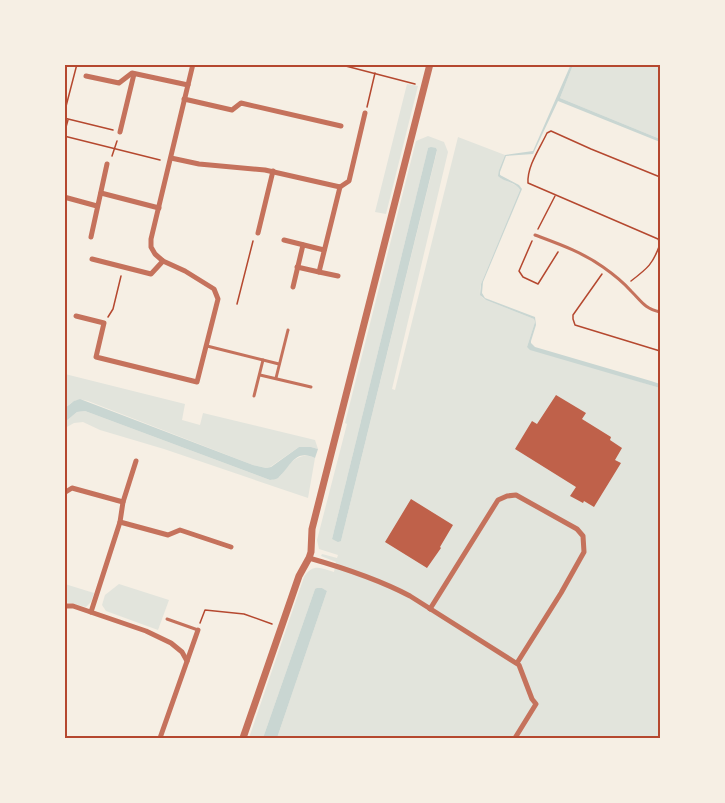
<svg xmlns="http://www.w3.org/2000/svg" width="725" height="803" viewBox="0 0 725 803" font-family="Manrope,sans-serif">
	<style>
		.green { fill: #e2e4dc; fill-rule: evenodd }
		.water { fill: #c9d6d2 }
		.building { fill: #bf614a }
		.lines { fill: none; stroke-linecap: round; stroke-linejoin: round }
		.path { stroke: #b5482f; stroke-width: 1.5 }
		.service { stroke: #c5725c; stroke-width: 3 }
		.minor { stroke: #c5725c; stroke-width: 5 }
		.tertiary { stroke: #c5725c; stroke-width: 7 }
		.neatline { fill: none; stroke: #b5482f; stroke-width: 2 }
	</style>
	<rect width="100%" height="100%" fill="#f6efe4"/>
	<g class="green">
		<polygon points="573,65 660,65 660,139 560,98"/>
		<polygon points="407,84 418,86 386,214 375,212"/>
		<path d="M428,136L444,142L448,152L392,389L395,390L458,137L505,155L499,170L501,178L517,186L520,190L481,284C479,292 479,296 486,300L534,319L535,322L527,347L660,388V738H277L327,591L322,588L315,589L263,738H249L304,577C313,563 321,568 334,572L336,562L321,556L322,554L337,558L338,555L319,549L317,540L347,424L345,423L416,141ZM428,148H436L437,151L341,541L332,539Z"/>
		<path d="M65,374L185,404L182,420L200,425L203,413L315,440L318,449L311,447H299L270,467L266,468L253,465L88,401C76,398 74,401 65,408Z"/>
		<path d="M85,411L270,480C272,479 277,478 279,477C282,475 283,471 285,469C293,459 303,452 315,458L308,498L164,449L100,430L83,422L74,423L65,428V422L77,412Z"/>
		<polygon points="65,584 94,593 91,602 86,607 65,602"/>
		<polygon points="119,584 169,600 158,630 106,611 102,605 105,595"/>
	</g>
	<g class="water">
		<path d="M571,64L573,65L560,98L660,139V142L558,101L533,154L506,156L500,172V175L519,185L522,189L483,282L482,293L485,298L535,317L536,325L531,341V343L535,347L651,381L660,384V388L530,350L527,347L535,322L534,319L486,300L480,295L481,284L520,190C516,182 504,182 498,176L499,170L505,155L533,151Z"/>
		<polygon points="431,147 436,148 437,150 341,541 338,542 332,539 428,148"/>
		<path d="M80,399L253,465L266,468L271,467L299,447H311L318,449L315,458C295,448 290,467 279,477C276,480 274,479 270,480L85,411L77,412L65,422V408L74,401Z"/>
		<polygon points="317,588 322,588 327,591 277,738 263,738 315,589"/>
	</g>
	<g class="building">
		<polygon points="556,395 586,413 582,419 611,437 610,440 622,448 615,460 621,463 594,507 584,501 583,503 570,496 576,487 515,449 532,421 537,424"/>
		<polygon points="411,499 453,525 440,547 441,548 427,568 385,542"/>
	</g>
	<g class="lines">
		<g class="path">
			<polyline points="338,64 415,84"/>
			<polyline points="367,107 375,73"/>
			<polyline points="64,114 77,64"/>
			<polyline points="64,118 113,130"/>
			<polyline points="64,134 68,120"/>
			<polyline points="64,136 160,160"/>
			<polyline points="112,156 117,141"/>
			<path d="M660,177L591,149L551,131L547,133C540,148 527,166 528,183L658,239L660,243"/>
			<polyline points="538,229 555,196"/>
			<polyline points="532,241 519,271 523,277 538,284 558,252"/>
			<polyline points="602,274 573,315 573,319 575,325 660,351"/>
			<path d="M631,281C648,268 653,264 660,244"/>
			<polyline points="237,304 253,241"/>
			<polyline points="108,317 113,309 121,276"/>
			<polyline points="200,623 205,610 244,614 272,624"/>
		</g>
		<g class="service">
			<path d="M535,235C559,244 582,252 603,267C613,274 623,282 631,291C642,302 644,308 660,312"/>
			<polyline points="207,346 279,364"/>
			<polyline points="260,375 311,387"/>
			<polyline points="276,378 288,330"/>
			<polyline points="254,396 263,360"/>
			<polyline points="167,619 198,630"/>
		</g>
		<g class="minor">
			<polyline points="86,76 119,83 132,73 188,85"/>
			<polyline points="184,99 232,110 241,103 341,126"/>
			<polyline points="120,132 134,74"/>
			<polyline points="171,158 199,164 265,170 340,187 349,181 365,113"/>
			<polyline points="101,193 159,208"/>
			<polyline points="64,197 97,206"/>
			<polyline points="258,233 273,171"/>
			<polyline points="91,237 107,164"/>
			<polyline points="284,240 324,250"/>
			<polyline points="92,259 151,274 163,261"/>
			<polyline points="297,267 319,272 340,187"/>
			<polyline points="319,272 338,276"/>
			<polyline points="293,287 303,245"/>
			<polyline points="76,316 104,323 96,357 197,382 218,299 214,289 185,271 163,261 155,254 151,247 151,239 193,64"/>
			<polyline points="64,493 72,488 123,502"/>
			<polyline points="120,522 168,535 180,530 231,547"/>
			<path d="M309,558C344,568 378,579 410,596L519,665L532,699L536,704L515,738"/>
			<polyline points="64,606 73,606 146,631 171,643 182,652 187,661"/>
			<polyline points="430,609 498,500 507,496 516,495 577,529 583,536 584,552 561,593 517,663"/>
			<polyline points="91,612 120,522 123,502 136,461"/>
			<polyline points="160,738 198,630"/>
		</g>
		<polyline class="tertiary" points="243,738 299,576 309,558 311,552 312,529 430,64"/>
	</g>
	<rect width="725" height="803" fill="none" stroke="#f6efe4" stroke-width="132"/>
	<rect x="66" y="66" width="593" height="671" class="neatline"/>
</svg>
